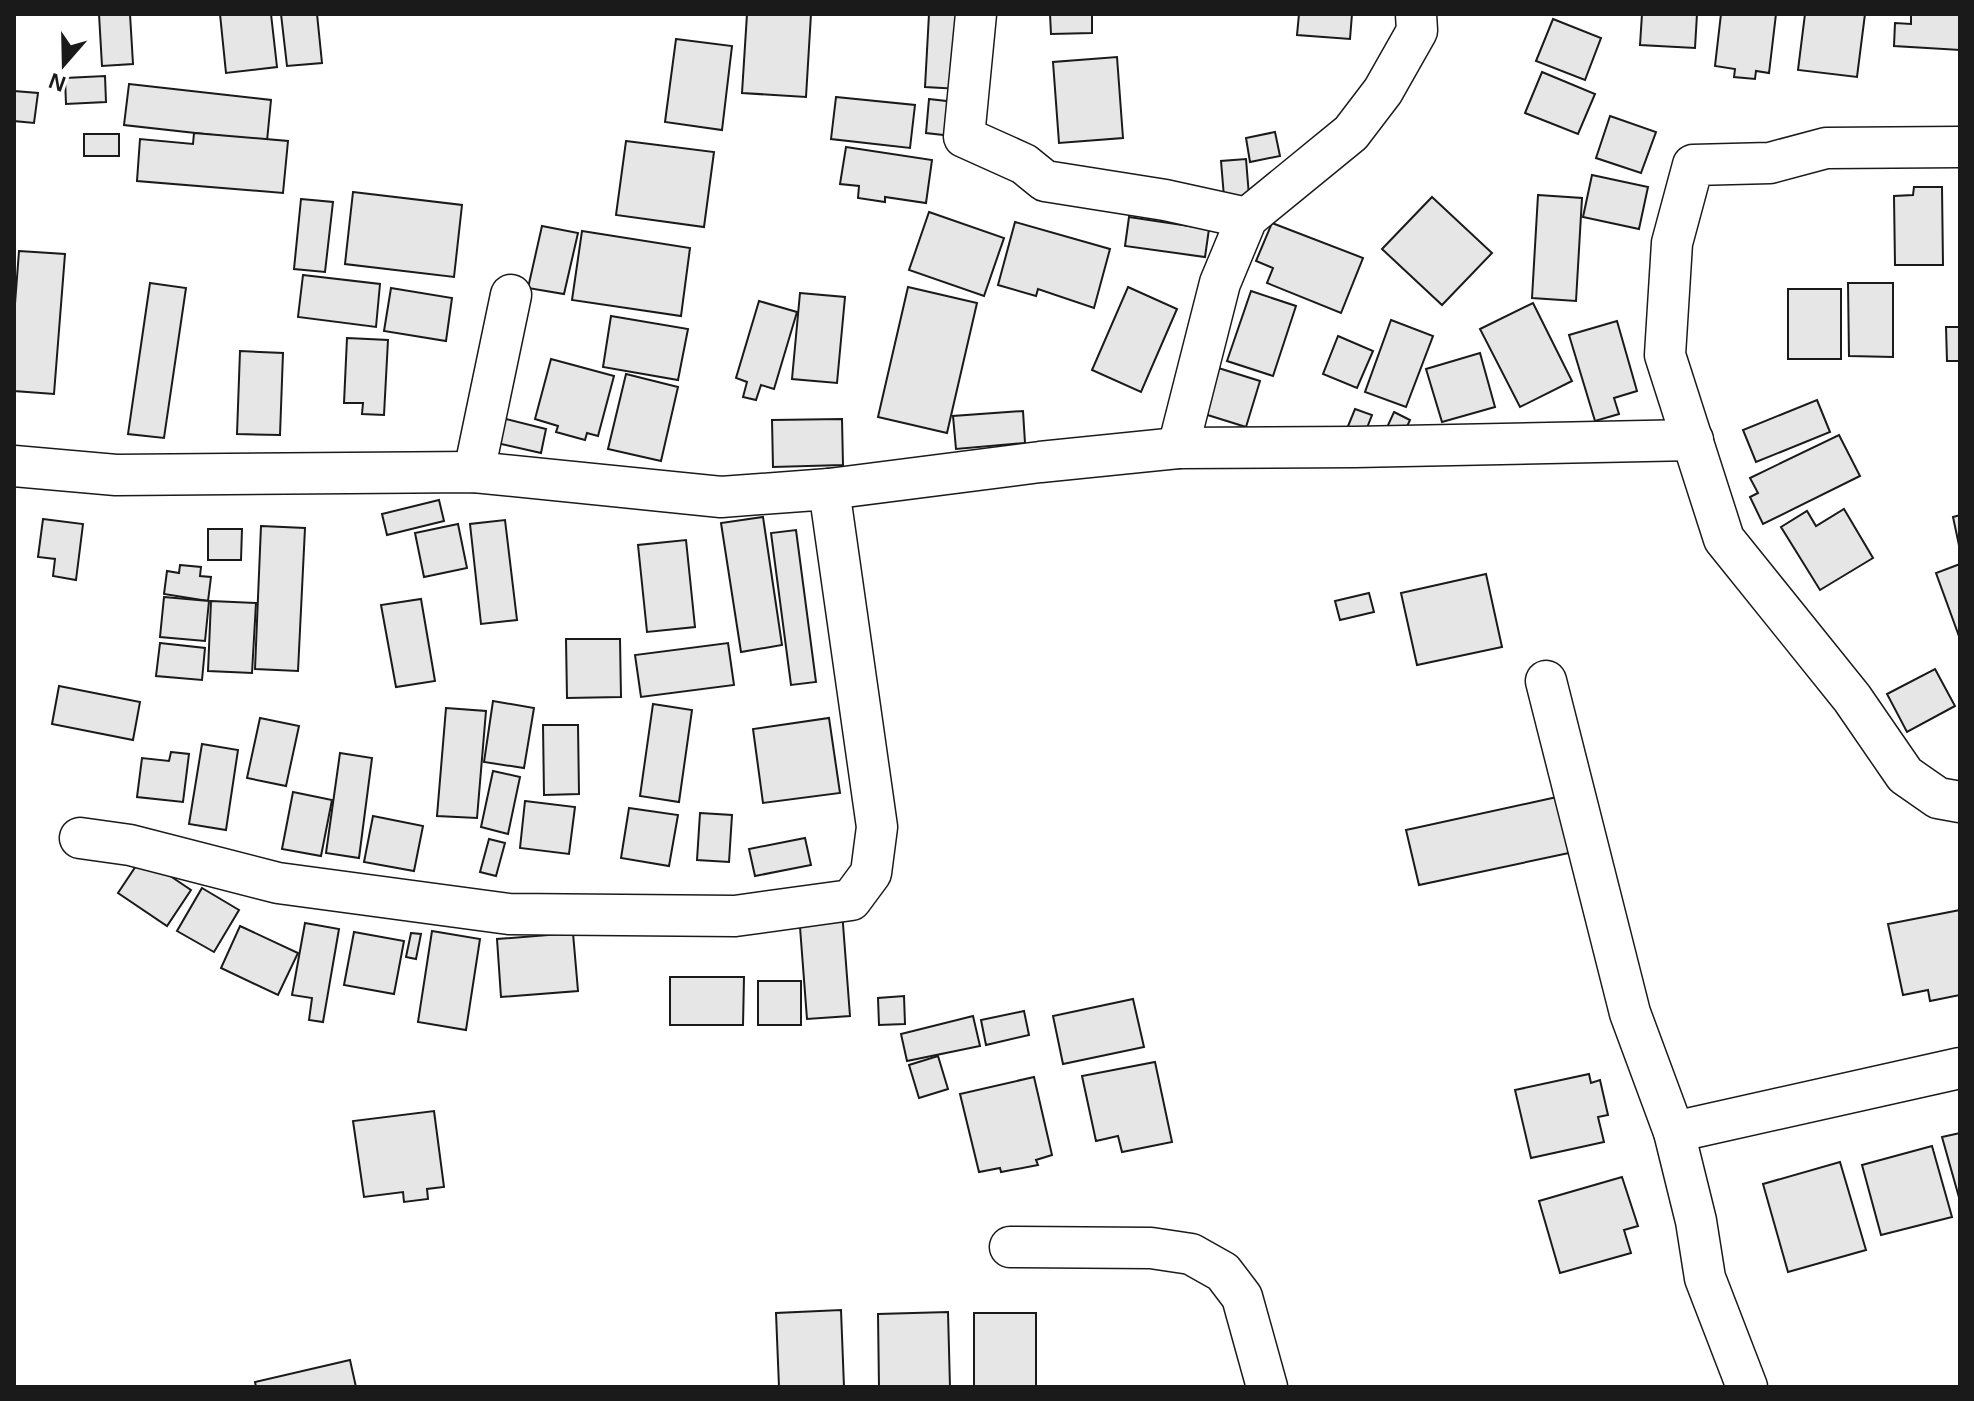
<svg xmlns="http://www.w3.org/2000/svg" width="1974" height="1401" viewBox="0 0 1974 1401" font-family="Helvetica,sans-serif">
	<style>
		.building { fill: #e6e6e6; stroke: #1a1a1a; stroke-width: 2 }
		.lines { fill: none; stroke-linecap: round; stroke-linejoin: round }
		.minor-casing { stroke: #1a1a1a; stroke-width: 43 }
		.minor { stroke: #fff; stroke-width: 40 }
	</style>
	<rect width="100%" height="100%" fill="#fff"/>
	<g class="building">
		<polygon points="99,14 130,14 133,64 102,66"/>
		<polygon points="220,14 271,14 277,67 226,73"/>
		<polygon points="281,14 317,14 322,63 287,66"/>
		<polygon points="747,14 811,14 806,97 742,93"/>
		<polygon points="929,14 964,14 960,89 925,87"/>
		<polygon points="1050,14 1092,14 1092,33 1051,34"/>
		<polygon points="1299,14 1352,14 1350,39 1297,35"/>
		<polygon points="1642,14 1697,14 1695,48 1640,45"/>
		<polygon points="1721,14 1776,14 1769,73 1756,71 1755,79 1734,77 1735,69 1715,66"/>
		<polygon points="1805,14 1865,14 1857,77 1798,70"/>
		<polygon points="1911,14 1960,14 1960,50 1894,46 1895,23 1911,24"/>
		<polygon points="1553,19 1601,38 1585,80 1536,61"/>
		<polygon points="676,39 732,46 722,130 665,122"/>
		<polygon points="1117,57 1123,138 1059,143 1053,62"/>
		<polygon points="1542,72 1595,94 1578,134 1525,113"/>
		<polygon points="105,76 106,102 66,104 65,78"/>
		<polygon points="129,84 271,100 267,141 124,125"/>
		<polygon points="14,91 38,93 34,123 14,121"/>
		<polygon points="836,97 915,105 910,148 831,139"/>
		<polygon points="929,99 955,102 952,136 926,133"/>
		<polygon points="1610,116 1656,132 1641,173 1596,158"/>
		<polygon points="1275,132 1280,156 1250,162 1246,138"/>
		<polygon points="194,133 288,141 283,193 137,181 140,139 193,144"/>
		<rect x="84" y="134" width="35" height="22"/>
		<polygon points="626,141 714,152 704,227 616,215"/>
		<polygon points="846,147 932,160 926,203 885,197 885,202 858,198 859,186 840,184"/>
		<polygon points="1246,159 1249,196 1224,197 1221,161"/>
		<polygon points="1592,175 1648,187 1639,229 1583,217"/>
		<polygon points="1914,187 1942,187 1943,265 1895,265 1894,196 1913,195"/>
		<polygon points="353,192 462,205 454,277 345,264"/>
		<polygon points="1538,195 1582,198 1576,301 1532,298"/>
		<polygon points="1432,197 1492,253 1442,305 1382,249"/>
		<polygon points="301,199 333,202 325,272 294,269"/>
		<polygon points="929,212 1004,238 984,296 909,270"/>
		<polygon points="1129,217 1209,229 1205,257 1125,246"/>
		<polygon points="1015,222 1110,249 1094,308 1038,289 1036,296 998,285"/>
		<polygon points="1272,223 1363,258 1341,313 1267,283 1273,268 1256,261"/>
		<polygon points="542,226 578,233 564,294 528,288"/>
		<polygon points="582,231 690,248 681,316 572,300"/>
		<polygon points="19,251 65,254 54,394 14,391 14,317"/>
		<polygon points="303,275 380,284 376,327 298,317"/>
		<polygon points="150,283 186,288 164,438 128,434"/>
		<polygon points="1848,283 1893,283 1893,357 1849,356"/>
		<polygon points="908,287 977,303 947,433 878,417"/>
		<polygon points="1128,287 1177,309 1141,392 1092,370"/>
		<polygon points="391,288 452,298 446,341 384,331"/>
		<rect x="1788" y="289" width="53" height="70"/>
		<polygon points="1251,291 1296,306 1273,376 1227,361"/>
		<polygon points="800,293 845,297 837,383 792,379"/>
		<polygon points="759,301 797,312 774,389 761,385 756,400 743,397 747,382 736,378"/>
		<polygon points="1533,303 1572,381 1520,407 1480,329"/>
		<polygon points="611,316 688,329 678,380 603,367"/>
		<polygon points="1391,320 1433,336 1406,407 1365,392"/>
		<polygon points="1617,321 1637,391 1614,398 1619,414 1595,421 1569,335"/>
		<polygon points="1946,327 1960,327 1960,361 1947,361"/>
		<polygon points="1338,336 1373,351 1357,388 1323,374"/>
		<polygon points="347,338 388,340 384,415 362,414 363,403 344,403"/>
		<polygon points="240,351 283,353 280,435 237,434"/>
		<polygon points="1480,353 1495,407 1442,422 1426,369"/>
		<polygon points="551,359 614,376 598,436 587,433 585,440 556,432 558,426 535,419"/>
		<polygon points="1212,366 1260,381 1246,427 1198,412"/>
		<polygon points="626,374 678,387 661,461 608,449"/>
		<polygon points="1817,400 1830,432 1756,462 1743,430"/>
		<polygon points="1355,409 1372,415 1361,443 1344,436"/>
		<polygon points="1023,411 1025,443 956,449 953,416"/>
		<polygon points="1394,412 1410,420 1400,442 1384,434"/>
		<polygon points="502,418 546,429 541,453 497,443"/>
		<polygon points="842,419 843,465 773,467 772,420"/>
		<polygon points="1839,435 1860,476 1763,524 1750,497 1758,493 1750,478"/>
		<polygon points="439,500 444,521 387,535 382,514"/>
		<polygon points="1844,509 1873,558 1820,590 1781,527 1807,511 1816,526"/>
		<polygon points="1960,515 1960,550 1953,517"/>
		<polygon points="763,517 782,645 741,652 721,523"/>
		<polygon points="43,519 83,524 76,580 53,576 55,559 38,557"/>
		<polygon points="505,520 517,620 481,624 470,524"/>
		<polygon points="458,524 467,568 424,577 415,533"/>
		<polygon points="261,526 305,528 298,671 255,669"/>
		<polygon points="208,529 242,529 241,560 208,560"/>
		<polygon points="796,530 816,682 791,685 771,533"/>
		<polygon points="686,540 695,627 647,632 638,545"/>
		<polygon points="1960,564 1960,639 1936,573"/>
		<polygon points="180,565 201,567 200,576 211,577 208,601 164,594 167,571 179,573"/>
		<polygon points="1486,574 1502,647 1417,665 1401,593"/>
		<polygon points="1369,593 1374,612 1340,620 1335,601"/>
		<polygon points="164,597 209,601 205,641 160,637"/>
		<polygon points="421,599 435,681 396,687 381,605"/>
		<polygon points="211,601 256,603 252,673 208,671"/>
		<polygon points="566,639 620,639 621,697 567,698"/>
		<polygon points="160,643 205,648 202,680 156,676"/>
		<polygon points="728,643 734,685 641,697 635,655"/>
		<polygon points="1935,669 1955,706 1907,732 1887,694"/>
		<polygon points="59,686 140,702 133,740 52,724"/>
		<polygon points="493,701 534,708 524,768 484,762"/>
		<polygon points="653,704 692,710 679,802 640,796"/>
		<polygon points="446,708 486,711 477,818 437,816"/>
		<polygon points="260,718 299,726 286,786 247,778"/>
		<polygon points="829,718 840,793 763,803 753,729"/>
		<polygon points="543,725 578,725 579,794 544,795"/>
		<polygon points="202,744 238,750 226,830 189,824"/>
		<polygon points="171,752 189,754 183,802 137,797 142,758 169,761"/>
		<polygon points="340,753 372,758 359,858 326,853"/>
		<polygon points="493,771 520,777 508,834 481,827"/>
		<polygon points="293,792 332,800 321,856 282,849"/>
		<polygon points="1557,797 1569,853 1419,885 1406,830"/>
		<polygon points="525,801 575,807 569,854 520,848"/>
		<polygon points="629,808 678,815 669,866 621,858"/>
		<polygon points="700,813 732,815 729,862 697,860"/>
		<polygon points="373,816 423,826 414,871 364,862"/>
		<polygon points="805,838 811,865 755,876 749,849"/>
		<polygon points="489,839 505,843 496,876 480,872"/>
		<polygon points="142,857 191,890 167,926 118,893"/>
		<polygon points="202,888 239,910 214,952 177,931"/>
		<polygon points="1960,910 1960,995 1930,1001 1928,990 1903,995 1888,924"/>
		<polygon points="842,911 850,1016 807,1019 799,914"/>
		<polygon points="305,923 339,929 323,1022 309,1020 312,998 292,995"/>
		<polygon points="240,926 298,953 278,995 221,968"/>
		<polygon points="432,931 480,939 466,1030 418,1022"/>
		<polygon points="354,932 404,941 394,994 344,985"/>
		<polygon points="411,933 421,934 416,959 406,957"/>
		<polygon points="573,933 578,991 501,997 497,939"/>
		<polygon points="670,977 744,977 743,1025 670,1025"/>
		<rect x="758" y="981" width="43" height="44"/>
		<polygon points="904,996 905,1024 879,1025 878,998"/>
		<polygon points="1133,999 1144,1047 1063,1064 1053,1016"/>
		<polygon points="1024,1011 1029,1035 986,1045 981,1020"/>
		<polygon points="973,1016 980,1046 907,1061 901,1034"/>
		<polygon points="938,1056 948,1089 919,1098 909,1065"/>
		<polygon points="1155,1062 1172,1142 1122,1152 1118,1136 1096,1141 1082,1076"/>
		<polygon points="1589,1074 1591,1083 1600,1080 1608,1115 1598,1117 1604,1142 1531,1158 1515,1090"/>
		<polygon points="1034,1077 1052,1155 1036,1160 1038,1165 1001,1172 1000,1168 979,1172 960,1094"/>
		<polygon points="434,1111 444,1187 427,1189 428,1199 404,1202 403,1192 364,1197 353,1121"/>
		<polygon points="1960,1133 1960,1201 1942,1137"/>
		<polygon points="1932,1146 1952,1217 1881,1235 1862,1165"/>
		<polygon points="1840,1162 1866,1250 1788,1272 1763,1184"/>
		<polygon points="1622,1177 1638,1226 1624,1230 1631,1253 1560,1273 1539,1201"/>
		<polygon points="841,1310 844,1387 779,1387 776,1313"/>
		<polygon points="948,1312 950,1387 879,1387 878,1314"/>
		<rect x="974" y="1313" width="62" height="74"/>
		<polygon points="350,1360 356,1387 256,1387 255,1382"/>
	</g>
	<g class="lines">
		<defs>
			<g id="minor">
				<polyline points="976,14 964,137 1024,164 1045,181 1165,200 1247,218"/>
				<polyline points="1960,147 1826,148 1770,163 1693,165 1672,243 1665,355 1724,539 1852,698 1905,775 1938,798 1960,802"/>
				<polyline points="1178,448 1220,283 1247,218 1351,133 1383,91 1417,31 1416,14"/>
				<polyline points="14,466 116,475 474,472 721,497 829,489 1040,462 1178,448 1355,447 1693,440"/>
				<polyline points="474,472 511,295"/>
				<polyline points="1546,681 1630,1013 1674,1132 1696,1221 1705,1278 1747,1387"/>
				<polyline points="80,838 130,845 278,883 509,914 735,916 851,900 871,873 877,827 829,489"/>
				<polyline points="1674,1132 1960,1068"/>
				<polyline points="1010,1247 1151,1248 1191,1254 1223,1272 1242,1297 1267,1387"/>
			</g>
		</defs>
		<use href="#minor" class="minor-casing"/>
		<use href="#minor" class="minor"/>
	</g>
	<rect width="1974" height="1401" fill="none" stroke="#1a1a1a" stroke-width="32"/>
	<g transform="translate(64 64) rotate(200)" stroke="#ffffff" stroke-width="6" paint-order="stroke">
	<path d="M0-6L14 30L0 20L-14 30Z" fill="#1a1a1a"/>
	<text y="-12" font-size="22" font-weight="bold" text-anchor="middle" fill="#1a1a1a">N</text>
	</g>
</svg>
